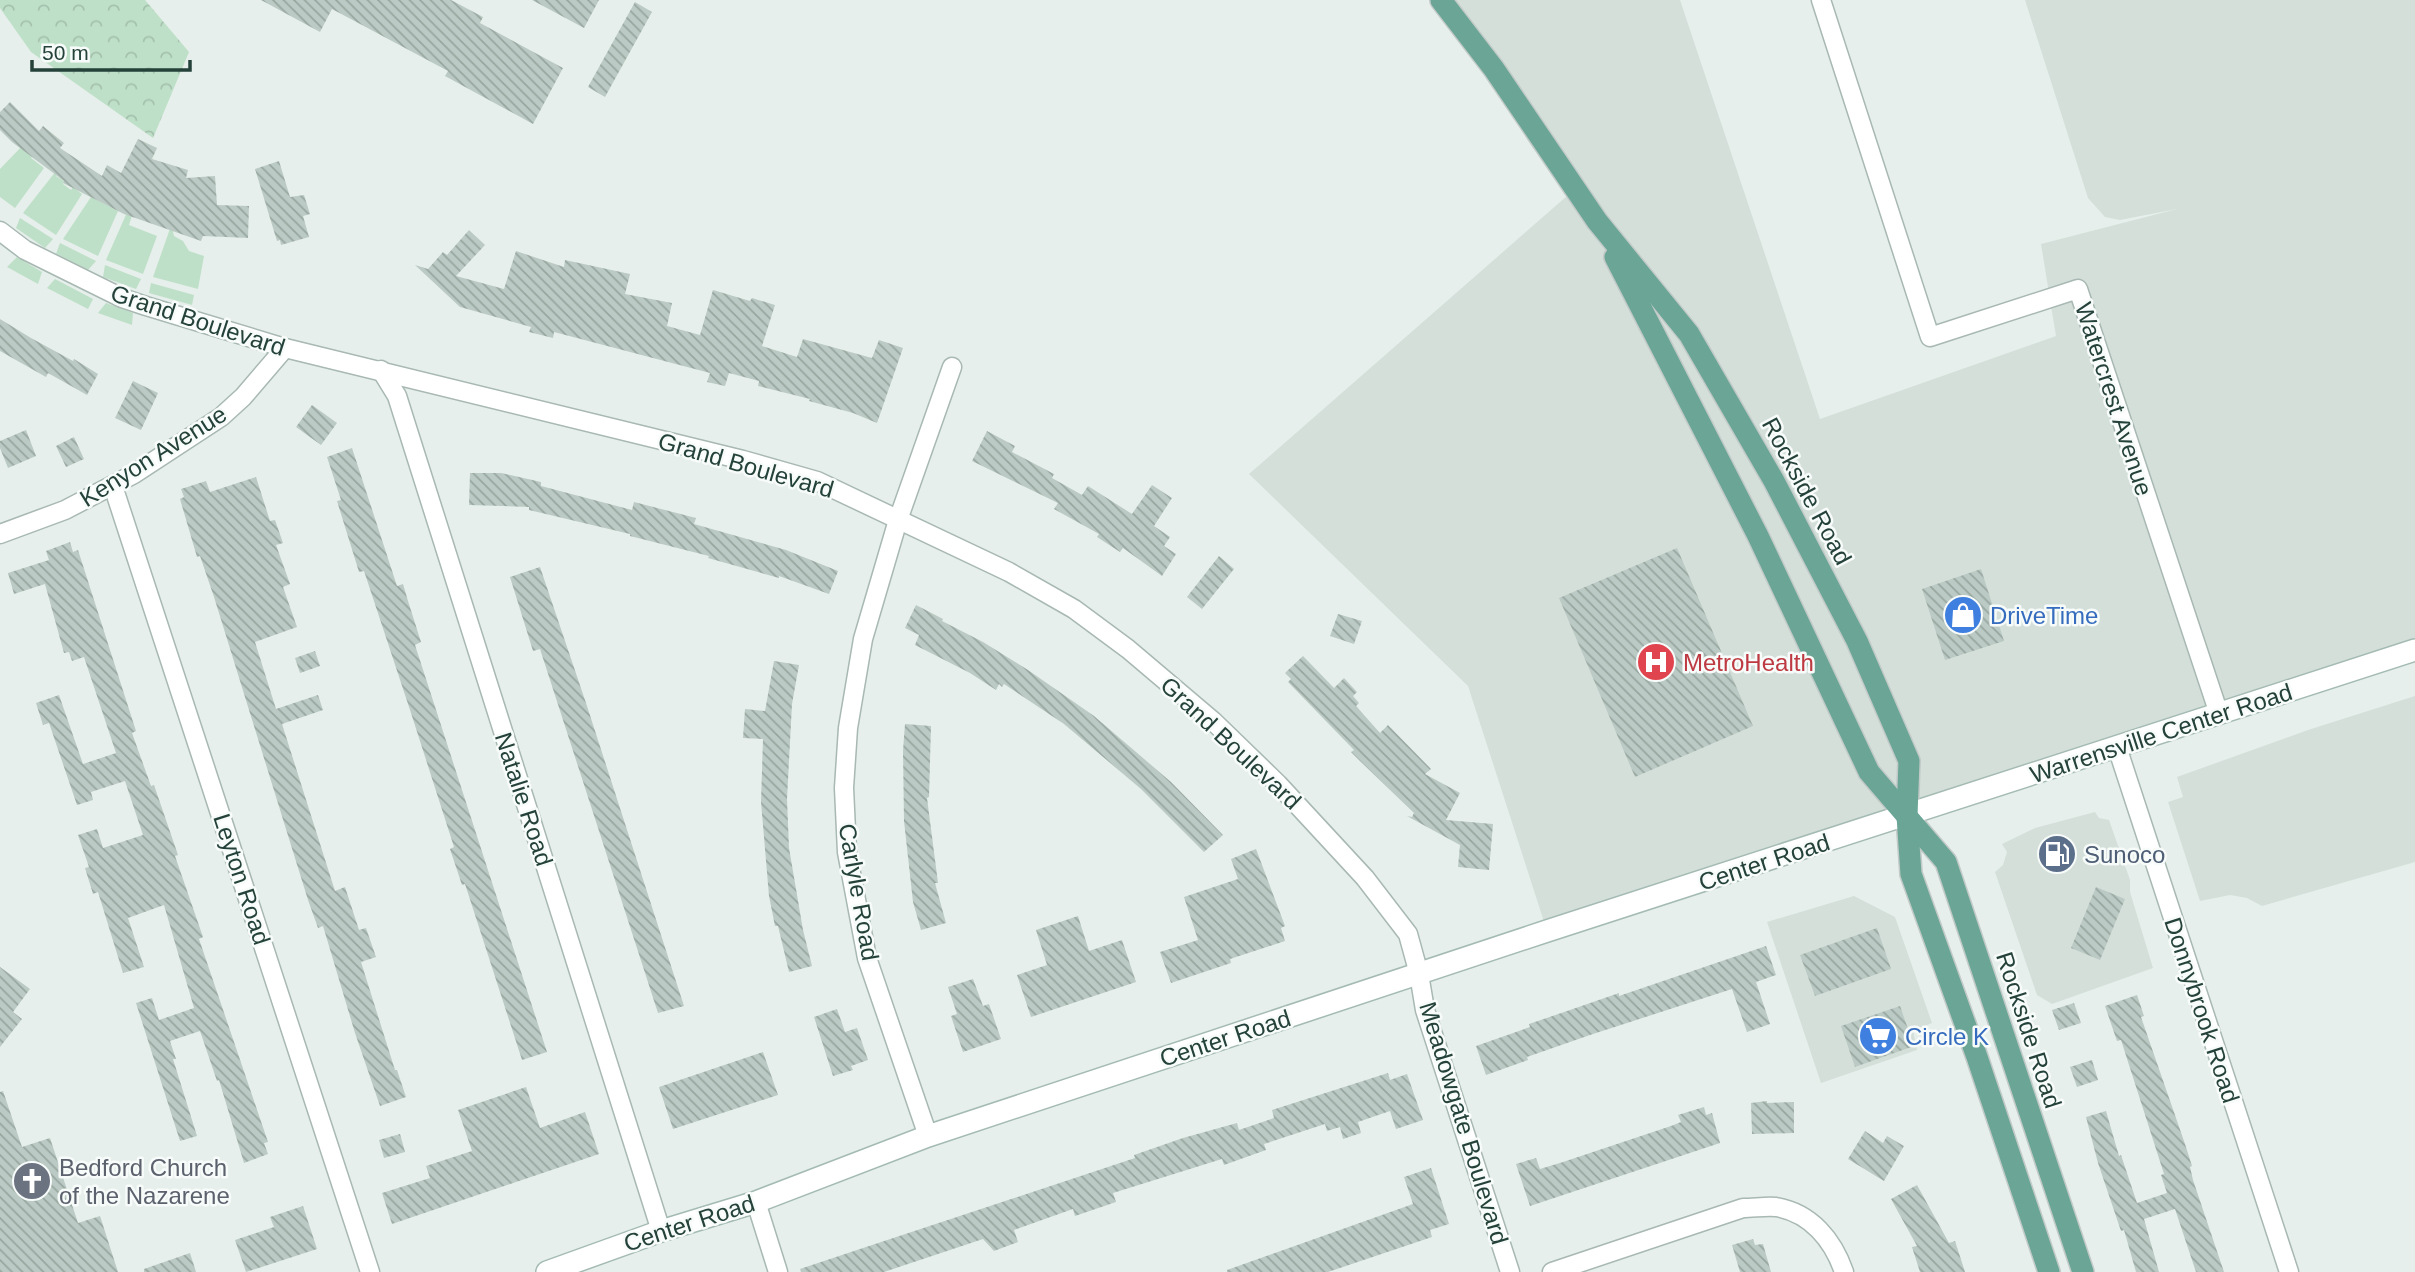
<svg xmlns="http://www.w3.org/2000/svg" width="2415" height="1272" viewBox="0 0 2415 1272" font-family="Arial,sans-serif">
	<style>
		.built { fill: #d4dfda }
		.green { fill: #bfe0c8 }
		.forest { fill: url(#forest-crowns) }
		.building { fill: url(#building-back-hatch) }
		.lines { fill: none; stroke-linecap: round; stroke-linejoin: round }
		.street-casing { stroke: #a8b8b2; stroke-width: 21 }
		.secondary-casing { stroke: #a4bbb3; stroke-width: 24 }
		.primary-casing { stroke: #c2cac8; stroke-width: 24 }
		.street { stroke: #fff; stroke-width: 18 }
		.secondary { stroke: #fff; stroke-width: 21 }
		.primary { stroke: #6aa596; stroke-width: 21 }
		.labels { text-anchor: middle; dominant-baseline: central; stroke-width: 5; stroke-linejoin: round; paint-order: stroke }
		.street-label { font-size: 24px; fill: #24423a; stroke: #f7fbf9 }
		.shop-label { font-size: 24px; fill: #366cbe; stroke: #f7fbf9; text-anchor: start }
		.health-label { font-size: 24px; fill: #be3a42; stroke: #f7fbf9; text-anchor: start }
		.service-label { font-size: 24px; fill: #4e5e75; stroke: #f7fbf9; text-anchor: start }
		.worship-label { font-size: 24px; fill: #5b616d; stroke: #f7fbf9; text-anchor: start }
	</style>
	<defs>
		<pattern id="forest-crowns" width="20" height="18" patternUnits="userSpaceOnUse" patternTransform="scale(1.75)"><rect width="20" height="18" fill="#bfe0c8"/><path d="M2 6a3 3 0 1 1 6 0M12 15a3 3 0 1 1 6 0" fill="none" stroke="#a4c1ad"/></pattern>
		<pattern id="building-back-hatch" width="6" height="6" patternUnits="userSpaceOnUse" patternTransform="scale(1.75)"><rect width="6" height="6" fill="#bbcac4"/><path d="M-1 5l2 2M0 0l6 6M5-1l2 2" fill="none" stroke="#98a6a0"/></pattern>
	</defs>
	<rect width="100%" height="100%" fill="#e6efeb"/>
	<g class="built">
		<polygon points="1441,0 1680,0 1820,419 2056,336 2041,244 2177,209 2120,220 2105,217 2088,198 2025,0 2415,0 2415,650 1547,931 1468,686 1249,474 1575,189"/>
		<polygon points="2415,696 2415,862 2262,906 2247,898 2230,895 2200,901 2168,802 2183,797 2177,777 2308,730"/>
		<polygon points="2095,812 2099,818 2109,820 2130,880 2130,892 2153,968 2052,1004 2037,995 1995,872 2003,865 2007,852 2002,844 2035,828"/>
		<polygon points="1854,896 1895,917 1932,1023 1913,1031 1917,1050 1821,1083 1767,922"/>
	</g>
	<g class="green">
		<polygon points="25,143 36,152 31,158 44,168 15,208 0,197 0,169"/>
		<polygon points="60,166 62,167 56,176 64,181 63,184 71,190 73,187 82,194 56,235 23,213"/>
		<polygon points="136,192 139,194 129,225 157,236 143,274 106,260"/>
		<polygon points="91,197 118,211 98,256 63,239"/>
		<polygon points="178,206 181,207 173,232 174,236 183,241 189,251 204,256 198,289 153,277"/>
		<polygon points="20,218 53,239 45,248 16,228"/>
		<polygon points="60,243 96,261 88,270 56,254"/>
		<polygon points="17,257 42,272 38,284 7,267"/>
		<polygon points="105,265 141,279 136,289 103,277"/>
		<polygon points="55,279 93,299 88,309 47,288"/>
		<polygon points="151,283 194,295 192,305 149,293"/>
		<polygon points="106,303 133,313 132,325 98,313"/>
	</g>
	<polygon class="forest" points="0,0 145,0 189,52 153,138 31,52 0,8"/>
	<g class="building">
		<polygon points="261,0 451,0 483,17 480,23 563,68 533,124 445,76 448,71 332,9 320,32"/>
		<polygon points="532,0 599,0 584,28"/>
		<polygon points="635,2 652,12 605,97 588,87"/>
		<polygon points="10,102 39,131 43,126 64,143 60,148 102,176 107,165 121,173 138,139 157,148 152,159 188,170 186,178 215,176 217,205 249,206 248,238 203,236 201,241 124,214 63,183 64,181 12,142 0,130 0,112"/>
		<polygon points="279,161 290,197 304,195 310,214 303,216 309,237 281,245 280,240 277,241 255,169"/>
		<polygon points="469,230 485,245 456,276 504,289 516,251 564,267 565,260 630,274 625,294 672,303 667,326 700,335 713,290 750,301 752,298 775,305 762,346 797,357 803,339 872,358 879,340 903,348 877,423 853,413 809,401 810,399 758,386 759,381 729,373 725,386 707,382 710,373 554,332 553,338 529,332 531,327 460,307 415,265 428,269 443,252 447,255"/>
		<polygon points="0,319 31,338 73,361 74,359 98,374 87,395 48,373 46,377 0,351"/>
		<polygon points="133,381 158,393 141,430 115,418"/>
		<polygon points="312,405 337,423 321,445 296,427"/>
		<polygon points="26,430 36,456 8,468 0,448 0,441"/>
		<polygon points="987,431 1015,446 1012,452 1054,474 1052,478 1082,495 1088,486 1132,514 1152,485 1172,498 1154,526 1170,537 1164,546 1176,554 1162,576 1123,548 1120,552 1097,537 1099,534 1054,509 1058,503 972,461"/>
		<polygon points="74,437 84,459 66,467 56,446"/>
		<polygon points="352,448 397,586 403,584 408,601 421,642 415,645 547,1052 522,1060 465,884 462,885 450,849 454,847 411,713 364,571 359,572 337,501 341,500 327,457"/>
		<polygon points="470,473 501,473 541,482 541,486 632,510 634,502 696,518 694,524 786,550 838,571 829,594 779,576 779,578 708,558 709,556 630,536 630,534 529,510 529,507 469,505"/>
		<polygon points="256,477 270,521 275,520 283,543 276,545 290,584 283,587 297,627 255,642 276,709 318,695 323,710 282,724 335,891 345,887 359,930 366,928 376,957 361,962 395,1070 397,1070 406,1097 380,1106 355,1033 323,926 318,928 308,900 214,597 200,556 197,557 180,499 184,497 181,489 206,481 210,492"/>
		<polygon points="70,542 73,552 78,550 136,731 132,733 151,786 154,785 178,855 175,856 203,937 199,939 268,1142 264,1143 268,1154 244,1163 219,1080 217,1081 200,1031 170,1041 176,1059 173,1059 197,1136 180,1141 136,1003 152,998 159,1020 194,1008 164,905 128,918 144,967 123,973 98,892 93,894 85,868 89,867 78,835 97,829 103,848 143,835 125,781 91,792 93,800 77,805 49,723 43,725 36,703 59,695 83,764 116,753 84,657 72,661 69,652 64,653 45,584 14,594 8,573 49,560 46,551"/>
		<polygon points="1677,548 1753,726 1635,777 1559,598"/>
		<polygon points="1219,556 1234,569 1202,609 1187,597"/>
		<polygon points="540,567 586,703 684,1006 658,1013 540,649 533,651 510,577"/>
		<polygon points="1981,569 2004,641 1945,660 1922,589"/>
		<polygon points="916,605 943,619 942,621 983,642 1028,670 1094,716 1171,782 1223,835 1204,852 1141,789 1064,724 1004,684 1002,687 999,684 996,690 970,673 915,645 919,635 905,628"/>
		<polygon points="1338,614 1362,621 1354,644 1330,636"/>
		<polygon points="315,651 320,666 300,673 295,658"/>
		<polygon points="1303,656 1334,688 1344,678 1357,692 1353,696 1359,703 1356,706 1380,733 1388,725 1431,769 1425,774 1460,793 1446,820 1493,824 1489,870 1458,867 1460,845 1407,816 1412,817 1414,813 1361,762 1351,752 1354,750 1288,682 1291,679 1285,673"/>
		<polygon points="774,661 799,665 792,704 787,799 789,848 803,930 812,966 789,972 778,926 775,926 769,896 761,802 763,739 743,738 745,709 765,711"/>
		<polygon points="905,724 931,726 929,797 927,798 938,883 935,883 946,923 921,930 913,902 904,821 903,751"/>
		<polygon points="1256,849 1285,926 1281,928 1285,941 1230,959 1231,963 1171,983 1160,952 1198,940 1184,897 1238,879 1231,859"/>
		<polygon points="2096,887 2125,899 2100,960 2071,948"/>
		<polygon points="1078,916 1089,951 1122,940 1136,982 1031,1017 1017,975 1047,965 1036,930"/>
		<polygon points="1877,928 1891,969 1815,996 1800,955"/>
		<polygon points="1766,946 1776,975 1756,982 1770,1024 1747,1032 1732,989 1590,1035 1527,1057 1528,1060 1486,1075 1476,1046 1530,1027 1529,1024 1570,1010 1619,993 1619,996"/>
		<polygon points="0,967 30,989 13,1012 22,1019 0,1047"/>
		<polygon points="973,979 983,1006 989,1004 1001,1039 963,1052 951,1016 957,1014 948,987"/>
		<polygon points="2137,995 2144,1016 2141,1017 2185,1144 2192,1166 2190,1167 2193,1180 2224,1272 2196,1272 2175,1209 2144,1219 2159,1272 2136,1272 2124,1230 2121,1231 2098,1163 2086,1117 2106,1111 2119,1156 2121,1155 2137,1203 2167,1193 2161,1175 2164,1174 2121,1040 2117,1041 2105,1006"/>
		<polygon points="2074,1003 2081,1023 2059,1030 2052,1010"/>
		<polygon points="1900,1006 1914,1046 1855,1067 1841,1026"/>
		<polygon points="837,1009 845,1032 857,1028 868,1060 851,1066 853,1070 833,1076 814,1017"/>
		<polygon points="763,1052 778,1095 673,1129 659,1087"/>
		<polygon points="2092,1060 2098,1080 2077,1087 2070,1067"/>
		<polygon points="1388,1073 1390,1080 1407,1074 1423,1120 1396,1129 1390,1111 1358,1122 1361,1133 1343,1139 1340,1127 1327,1131 1325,1124 1264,1144 1266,1150 1224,1165 1222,1159 1113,1193 1116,1202 1075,1216 1073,1209 1014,1230 1018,1242 994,1251 983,1239 884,1272 801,1272 800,1269 857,1250 1135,1158 1134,1155 1183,1138 1237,1123 1239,1130 1274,1118 1272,1110"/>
		<polygon points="526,1087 540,1128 585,1112 599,1154 392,1224 382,1193 430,1178 426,1166 472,1151 458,1110"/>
		<polygon points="3,1091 22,1147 50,1138 78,1223 100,1216 118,1272 0,1272 0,1092"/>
		<polygon points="1767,1101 1767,1103 1794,1102 1794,1133 1752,1134 1751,1103"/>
		<polygon points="1704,1107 1706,1115 1712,1113 1720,1143 1530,1206 1516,1164 1536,1158 1540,1169 1563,1162 1671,1126 1681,1122 1678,1115"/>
		<polygon points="1865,1131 1883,1143 1887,1136 1904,1146 1884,1181 1848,1159"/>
		<polygon points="400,1134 405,1152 384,1158 379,1140"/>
		<polygon points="1431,1168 1449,1224 1430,1230 1432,1237 1328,1272 1227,1272 1227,1270 1413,1204 1404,1177"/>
		<polygon points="1917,1185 1949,1243 1955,1241 1965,1272 1920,1272 1912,1247 1917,1246 1891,1199"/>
		<polygon points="303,1206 317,1249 246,1272 235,1240 274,1227 270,1217"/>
		<polygon points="1753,1239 1755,1245 1763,1244 1771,1272 1740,1272 1732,1245"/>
		<polygon points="190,1253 196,1272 144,1272 144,1269"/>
	</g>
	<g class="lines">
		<defs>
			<g id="street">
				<polyline points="1821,0 1930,337 2078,289 2219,714"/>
				<polyline points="0,231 25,250 122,298 146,306 285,348 743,460 817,481 1009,572 1074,609 1128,649 1213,721 1278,784 1365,878 1408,934 1419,974 1425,1010 1510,1272"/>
				<polyline points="381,370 397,396 661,1231"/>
				<polyline points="113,486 370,1272"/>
				<polyline points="0,534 65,510 134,474 221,417 243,397 285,348"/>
				<polyline points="2117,747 2289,1272"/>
				<polyline points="928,1136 867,958 847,852 844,788 848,728 863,639 898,520 952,367"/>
				<polyline points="756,1202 778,1272"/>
				<path d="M1552,1272L1743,1208C1754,1208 1766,1206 1776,1207C1811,1213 1833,1240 1844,1272"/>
			</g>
			<polyline id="secondary" points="547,1272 661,1231 756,1202 928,1136 1547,931 2415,650"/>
			<g id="primary">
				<polyline points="1441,0 1494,69 1597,221 1689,334 1774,481 1857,641 1909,761 1907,816 1911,874 1977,1057 2049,1272"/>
				<polyline points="1615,257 1758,536 1869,772 1946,862 2083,1272"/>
			</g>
		</defs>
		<use href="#street" class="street-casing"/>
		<use href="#secondary" class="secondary-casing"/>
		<use href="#primary" class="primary-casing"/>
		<use href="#street" class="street"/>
		<use href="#secondary" class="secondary"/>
		<use href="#primary" class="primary"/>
	</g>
	<defs>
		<symbol id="shop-disc" viewBox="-11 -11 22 22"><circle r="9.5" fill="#3f7fe0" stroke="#f7fbf9"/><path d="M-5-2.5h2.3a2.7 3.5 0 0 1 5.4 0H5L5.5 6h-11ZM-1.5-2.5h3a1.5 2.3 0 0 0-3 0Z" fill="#fff"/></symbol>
		<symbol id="hospital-disc" viewBox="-11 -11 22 22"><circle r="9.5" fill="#e0444e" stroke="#f7fbf9"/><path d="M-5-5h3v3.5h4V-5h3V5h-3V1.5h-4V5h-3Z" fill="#fff"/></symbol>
		<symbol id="fuel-disc" viewBox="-11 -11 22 22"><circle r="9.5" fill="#5c6f8a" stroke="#f7fbf9"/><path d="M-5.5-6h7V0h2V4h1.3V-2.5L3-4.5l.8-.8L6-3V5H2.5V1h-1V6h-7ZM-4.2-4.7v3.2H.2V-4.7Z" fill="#fff"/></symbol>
		<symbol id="supermarket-disc" viewBox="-11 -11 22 22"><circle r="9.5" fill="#3f7fe0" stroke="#f7fbf9"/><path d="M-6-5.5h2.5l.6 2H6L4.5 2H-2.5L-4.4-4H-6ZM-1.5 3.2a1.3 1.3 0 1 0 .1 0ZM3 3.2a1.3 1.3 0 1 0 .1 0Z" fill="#fff"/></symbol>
		<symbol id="church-disc" viewBox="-11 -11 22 22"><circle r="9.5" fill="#6b7280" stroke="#f7fbf9"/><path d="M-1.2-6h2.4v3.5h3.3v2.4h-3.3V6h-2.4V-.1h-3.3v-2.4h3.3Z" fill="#fff"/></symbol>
	</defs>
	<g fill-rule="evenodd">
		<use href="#shop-disc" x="1941" y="593" width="44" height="44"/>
		<use href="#hospital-disc" x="1634" y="640" width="44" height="44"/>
		<use href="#fuel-disc" x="2035" y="832" width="44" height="44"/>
		<use href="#supermarket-disc" x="1856" y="1014" width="44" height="44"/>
		<use href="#church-disc" x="10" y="1159" width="44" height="44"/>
	</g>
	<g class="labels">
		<g class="street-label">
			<text transform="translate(198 320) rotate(18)">Grand Boulevard</text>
			<text transform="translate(2114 399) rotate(72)">Watercrest Avenue</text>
			<text transform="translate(153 456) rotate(-32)">Kenyon Avenue</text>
			<text transform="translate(746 465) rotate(16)">Grand Boulevard</text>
			<text transform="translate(1807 491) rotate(62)">Rockside Road</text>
			<text transform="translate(2161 733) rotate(-18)">Warrensville Center Road</text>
			<text transform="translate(1231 743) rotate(43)">Grand Boulevard</text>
			<text transform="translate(524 799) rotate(72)">Natalie Road</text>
			<text transform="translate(1764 862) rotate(-18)">Center Road</text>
			<text transform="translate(242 879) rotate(72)">Leyton Road</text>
			<text transform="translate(859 892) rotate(80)">Carlyle Road</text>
			<text transform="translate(2202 1010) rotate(72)">Donnybrook Road</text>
			<text transform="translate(2029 1030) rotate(72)">Rockside Road</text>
			<text transform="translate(1225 1038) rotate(-18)">Center Road</text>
			<text transform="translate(1464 1123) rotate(73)">Meadowgate Boulevard</text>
			<text transform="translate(689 1223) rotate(-18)">Center Road</text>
		</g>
		<g class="shop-label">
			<text x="1990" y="615">DriveTime</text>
			<text x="1905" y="1036">Circle K</text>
		</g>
		<g class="health-label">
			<text x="1683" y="662">MetroHealth</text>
		</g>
		<g class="service-label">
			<text x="2084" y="854">Sunoco</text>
		</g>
		<g class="worship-label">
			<text x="59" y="1167">Bedford Church<tspan x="59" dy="28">of the Nazarene</tspan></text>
		</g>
	</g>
	<path d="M32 60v10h158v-10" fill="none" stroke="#24423a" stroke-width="3.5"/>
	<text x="42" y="60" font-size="21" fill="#24423a" stroke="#f7fbf9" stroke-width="5" paint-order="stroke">50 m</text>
</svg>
